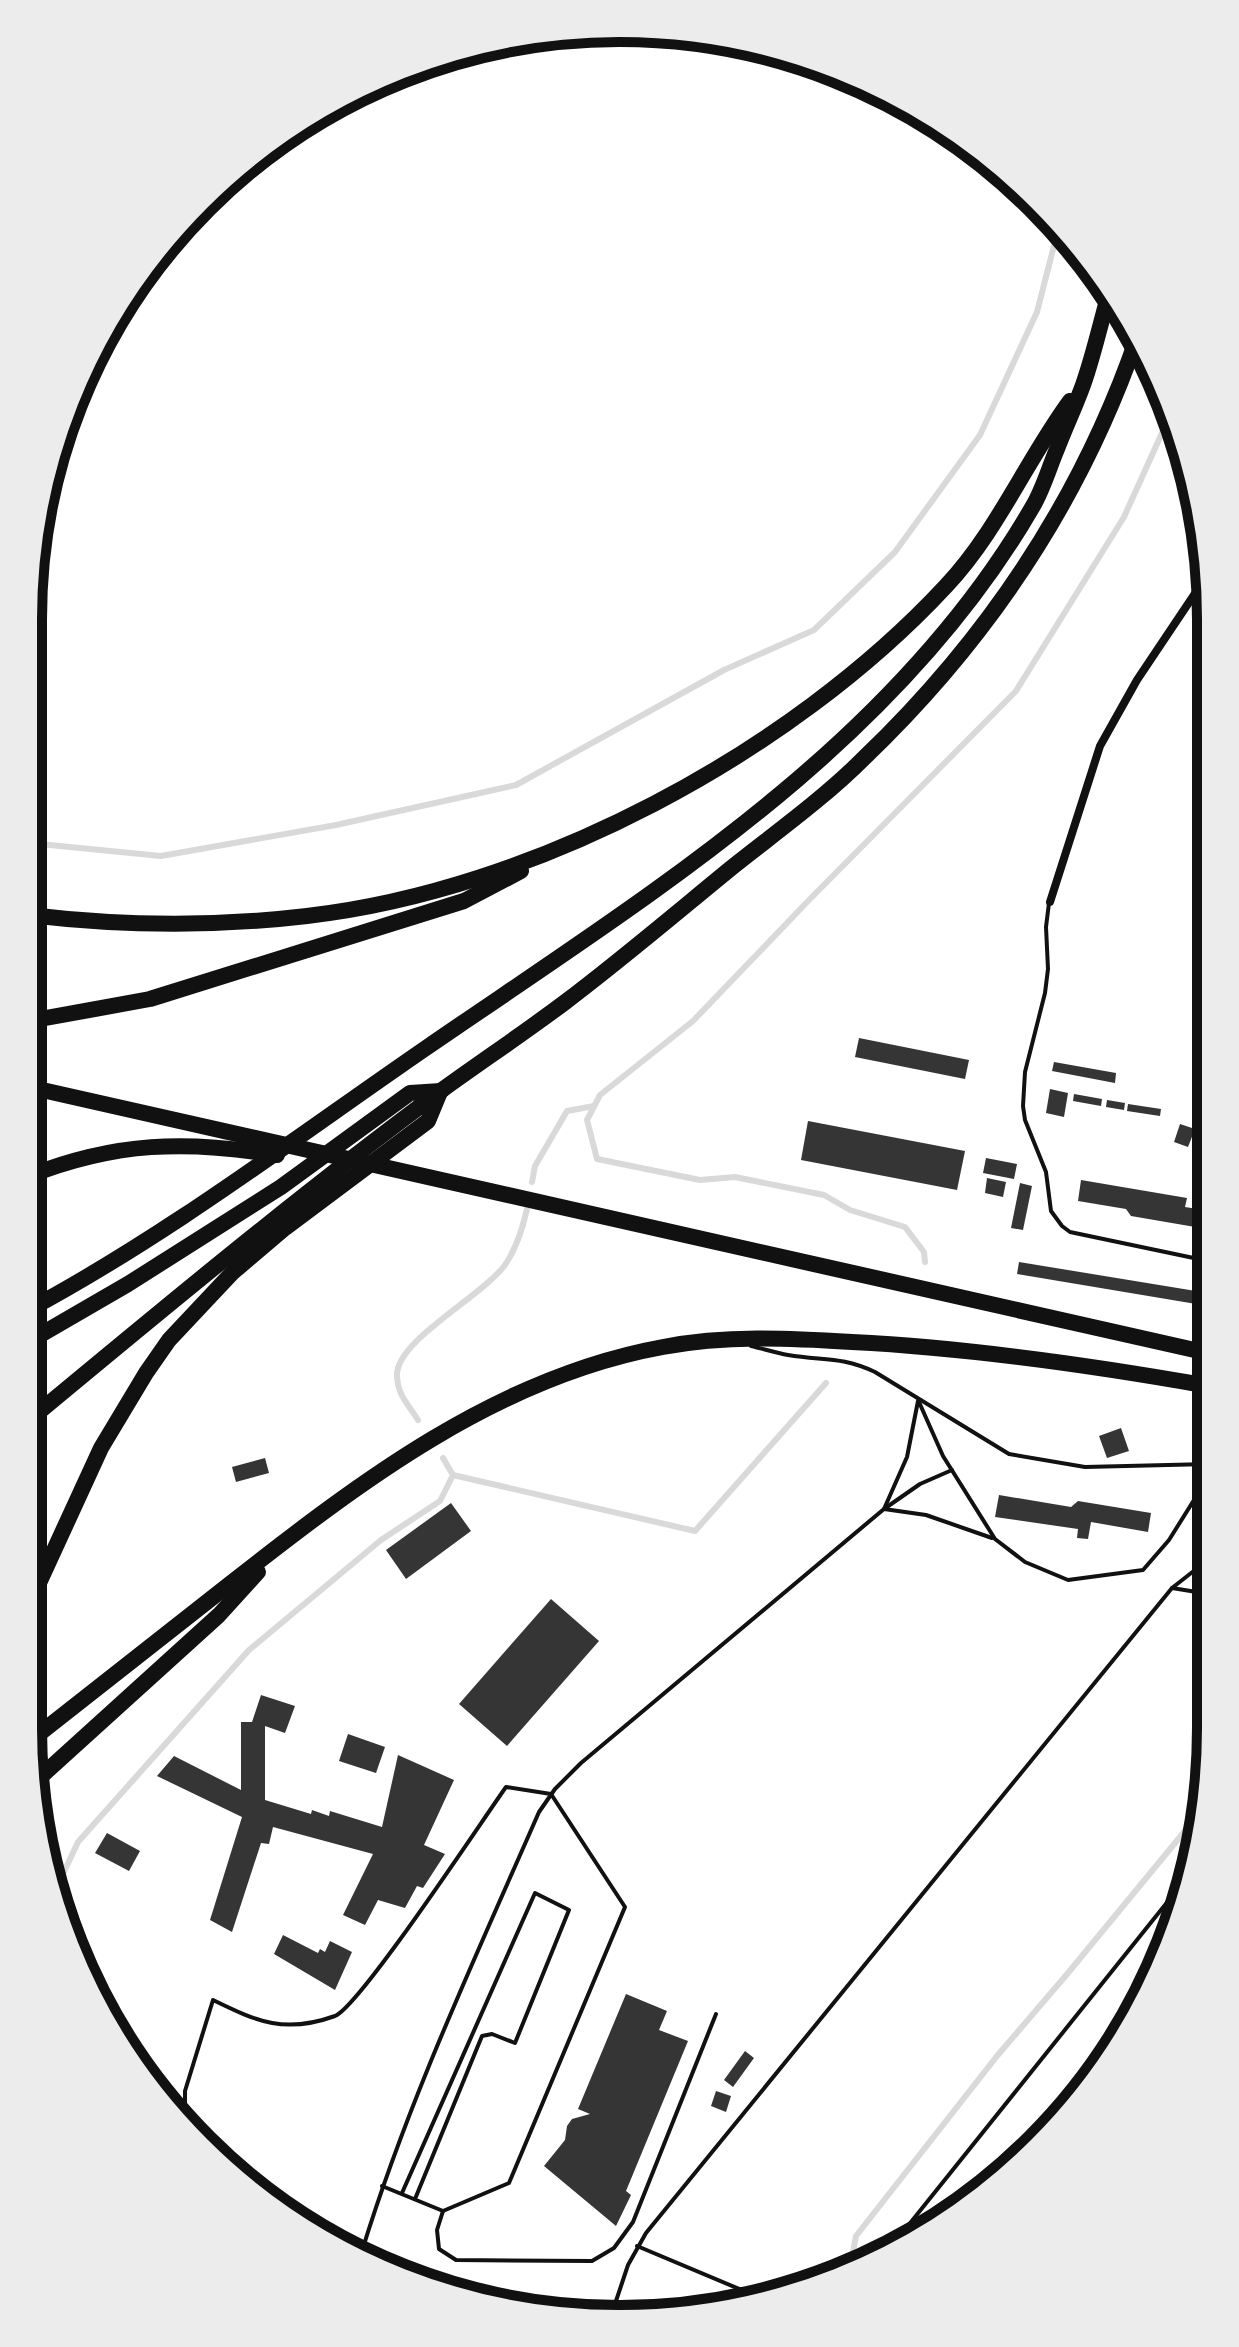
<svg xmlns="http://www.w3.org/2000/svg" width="1239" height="2347" viewBox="0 0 1239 2347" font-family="'PT Sans Narrow',sans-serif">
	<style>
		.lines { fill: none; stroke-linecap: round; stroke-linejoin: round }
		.stream { stroke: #d9d9d9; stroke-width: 6 }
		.building { fill: #353535 }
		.path { stroke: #111; stroke-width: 4 }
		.service { stroke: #111; stroke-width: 4 }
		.minor { stroke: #111; stroke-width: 8 }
		.motorway { stroke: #111; stroke-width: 16 }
		.rim { fill: none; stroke: #111; stroke-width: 10 }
	</style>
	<rect width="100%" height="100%" fill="#fff"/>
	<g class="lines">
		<g class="stream">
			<polyline points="29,843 161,856 336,825 516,785 724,670 814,630 895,552 980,435 1037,312 1058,230"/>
			<polyline points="532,1182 535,1166 567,1111 594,1106"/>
			<polyline points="925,1262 924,1252 905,1227 850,1210 824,1195 735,1177 700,1180 597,1159 587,1120 600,1095 693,1021 810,899 1016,691 1124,517 1171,413"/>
			<path d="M418,1420C408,1404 398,1396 397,1376C395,1340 486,1295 507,1262C517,1246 523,1227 527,1209"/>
			<polyline points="453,1475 695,1531 826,1383"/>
			<polyline points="54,1882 63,1874 78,1842 249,1650 381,1540 440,1501 453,1475 443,1458"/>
			<polyline points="850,2268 856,2236 997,2056 1068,1973 1203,1809"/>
		</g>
	</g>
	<g class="building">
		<polygon points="859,1038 969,1060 965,1079 855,1057"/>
		<polygon points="1054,1062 1116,1073 1115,1083 1052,1071"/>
		<polygon points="1050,1089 1068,1093 1064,1117 1046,1113"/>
		<polygon points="1074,1094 1102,1099 1101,1106 1073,1101"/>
		<polygon points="1107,1100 1125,1103 1124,1110 1106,1107"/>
		<polygon points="1128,1104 1161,1109 1160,1116 1127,1111"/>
		<polygon points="808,1121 965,1151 957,1190 801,1160"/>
		<polygon points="1180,1124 1195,1129 1188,1147 1174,1142"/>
		<polygon points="986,1158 1017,1164 1014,1179 983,1173"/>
		<polygon points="987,1178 1006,1182 1003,1197 985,1193"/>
		<polygon points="1081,1180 1187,1198 1185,1207 1204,1210 1205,1205 1208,1205 1208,1234 1200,1233 1201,1228 1131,1216 1126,1209 1078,1201"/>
		<polygon points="1020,1183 1032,1186 1023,1230 1011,1228"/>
		<polygon points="1019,1262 1208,1293 1208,1306 1017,1274"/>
		<polygon points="1121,1428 1129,1451 1107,1458 1099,1436"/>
		<polygon points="265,1458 269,1473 236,1482 232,1467"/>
		<polygon points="999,1495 1071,1507 1078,1501 1151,1513 1148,1532 1091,1522 1088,1539 1077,1538 1078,1529 995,1517"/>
		<polygon points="451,1503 471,1531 406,1579 386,1550"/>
		<polygon points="551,1599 599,1641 507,1746 459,1704"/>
		<polygon points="261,1695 295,1706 285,1733 265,1726 265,1800 311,1814 312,1810 329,1816 330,1811 382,1827 398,1755 454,1780 424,1845 445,1854 423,1888 417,1886 405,1908 378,1900 365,1925 343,1915 373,1854 273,1827 269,1844 261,1843 232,1932 210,1920 242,1817 157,1776 174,1756 241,1790 241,1722 252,1722"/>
		<polygon points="348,1734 385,1747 376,1773 339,1761"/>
		<polygon points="107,1833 140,1851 129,1871 95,1853"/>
		<polygon points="283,1935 318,1953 320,1949 325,1952 330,1941 352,1952 335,1990 274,1954"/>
		<polygon points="626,1994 667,2011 659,2030 688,2041 626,2191 631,2195 616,2226 544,2166 565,2140 567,2126 572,2119 590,2114 578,2109"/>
		<polygon points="745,2051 754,2058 733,2087 724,2080"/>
		<polygon points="716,2091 731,2096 726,2112 711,2106"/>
	</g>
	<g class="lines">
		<g class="path">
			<polyline points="1172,1588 1209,1594"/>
			<polyline points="637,2246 756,2296"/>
			<polyline points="616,2301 628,2265 646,2233 1172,1588 1209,1559"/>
		</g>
		<g class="service">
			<polyline points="1049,903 1046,927 1048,969 1045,993 1025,1072 1023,1106 1025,1120 1046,1172 1051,1211 1062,1226 1070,1232 1208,1261"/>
			<path d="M751,1346C764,1349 776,1353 788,1355C823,1361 841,1356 875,1372L1009,1454L1085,1467L1209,1464"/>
			<polyline points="918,1401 907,1457 884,1509 926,1515 992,1538"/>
			<polyline points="919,1402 943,1456 995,1539 1025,1562 1068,1580 1143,1570 1169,1540 1209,1476"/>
			<path d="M185,2120V2091L213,2000C258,2022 285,2034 335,2016C360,2006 481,1822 506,1787L551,1794L625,1907L509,2183L443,2211L382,2186"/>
			<polyline points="402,2193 535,1893 569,1910 515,2043 492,2034 482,2036 415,2199"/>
			<polyline points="443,2211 437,2230 439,2249 456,2260 592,2261 614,2248 633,2222 716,2014"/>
			<polyline points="892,2250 903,2232 1193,1870"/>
			<path d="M362,2251C408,2101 476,1956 539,1812L555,1789L581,1763L884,1509L920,1484L952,1470"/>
			<path d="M580,2318C614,2309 648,2304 682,2314"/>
		</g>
		<polyline class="minor" points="1050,902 1100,746 1137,680 1206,577"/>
		<g class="motorway">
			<path d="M29,915C122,926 214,927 307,916C535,890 791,753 946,586C997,532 1026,461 1070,401"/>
			<polyline points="29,1021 150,999 464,901 521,871"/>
			<polyline points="29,1087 1208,1353"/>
			<path d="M29,1176C115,1142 186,1140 277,1155"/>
			<path d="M28,1310C168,1235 295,1138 426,1048C648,895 894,747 1033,506C1043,489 1049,468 1057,449C1065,428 1075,407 1083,385C1094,354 1101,321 1110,290"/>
			<polyline points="28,1342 128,1284 281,1187 410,1093 441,1091"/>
			<path d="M28,1421C164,1308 300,1195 442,1090C482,1061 524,1033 564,1003C621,960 675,914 730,869C775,833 823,799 864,758C987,640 1081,500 1137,338"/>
			<polyline points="28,1607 101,1448 146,1373 169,1340 232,1273 285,1228 428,1121 440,1092"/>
			<path d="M30,1741C97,1688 164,1636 231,1583C360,1482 497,1377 663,1347C725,1335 789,1338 852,1342C972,1348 1090,1365 1209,1386"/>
			<polyline points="37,1780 219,1615 258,1572"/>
		</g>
	</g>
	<path d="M0 0H1239V2347H0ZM619 42H620A577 577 0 0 1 1197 619V1728A577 577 0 0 1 620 2305H619A577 577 0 0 1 42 1728V619A577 577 0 0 1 619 42Z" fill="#ececec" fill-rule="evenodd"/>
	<path class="rim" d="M619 42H620A577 577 0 0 1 1197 619V1728A577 577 0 0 1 620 2305H619A577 577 0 0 1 42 1728V619A577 577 0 0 1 619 42Z"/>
</svg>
